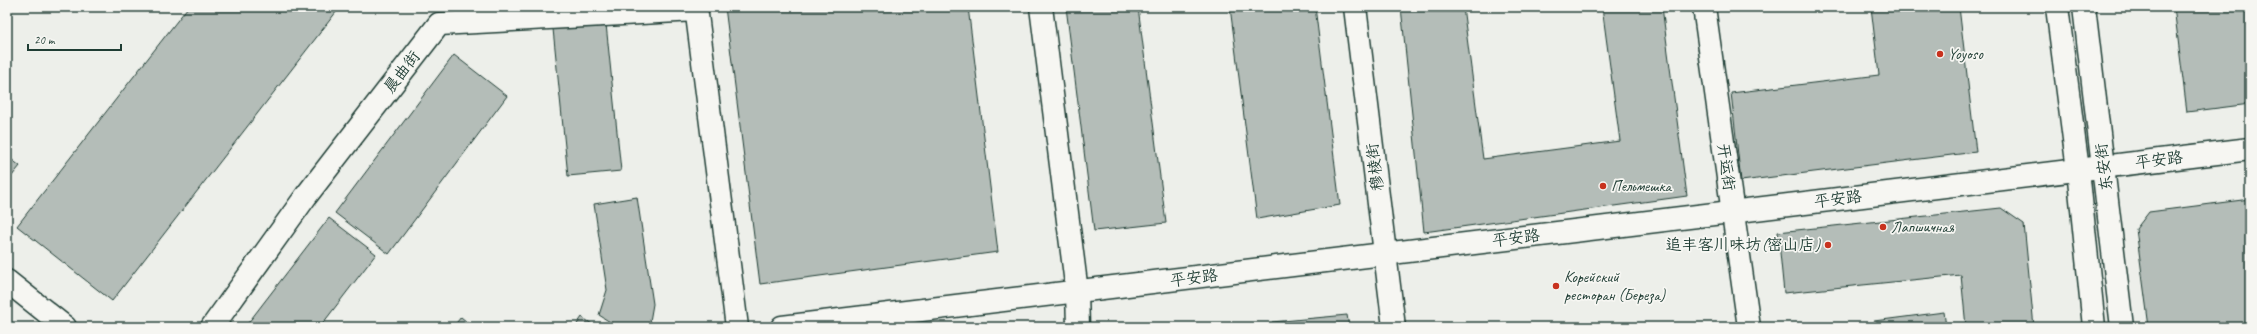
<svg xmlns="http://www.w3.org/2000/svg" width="2257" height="334" viewBox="0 0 2257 334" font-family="Caveat,'LXGW WenKai TC',sans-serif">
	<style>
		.building { fill: #b4bdb8; stroke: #1f3d34 }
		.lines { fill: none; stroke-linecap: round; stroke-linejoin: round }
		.minor-casing { stroke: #1f3d34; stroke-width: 25 }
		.major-casing { stroke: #1f3d34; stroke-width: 25 }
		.minor { stroke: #f6f6f2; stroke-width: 22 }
		.major { stroke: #f6f6f2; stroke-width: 22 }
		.poi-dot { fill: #c8321e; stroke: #f6f6f2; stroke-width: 1.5 }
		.labels { text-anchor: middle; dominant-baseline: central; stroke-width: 3.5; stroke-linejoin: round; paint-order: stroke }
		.poi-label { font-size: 16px; fill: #1f3d34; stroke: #f6f6f2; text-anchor: start }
		.street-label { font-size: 16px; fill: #1f3d34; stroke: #f6f6f2 }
	</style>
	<rect width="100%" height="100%" fill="#edefea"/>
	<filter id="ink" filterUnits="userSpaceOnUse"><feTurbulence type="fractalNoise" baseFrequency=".025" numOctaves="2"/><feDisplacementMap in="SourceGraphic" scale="8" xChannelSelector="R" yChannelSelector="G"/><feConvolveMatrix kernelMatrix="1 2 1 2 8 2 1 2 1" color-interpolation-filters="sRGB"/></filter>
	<g filter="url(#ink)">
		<g class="building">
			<polygon points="188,7 340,7 112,301 17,226"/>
			<polygon points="725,7 968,7 998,252 760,284"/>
			<polygon points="1066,7 1138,7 1166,223 1094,231"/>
			<polygon points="1230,7 1315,7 1340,205 1257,219"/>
			<polygon points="1401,7 1463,7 1483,159 1620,141 1602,7 1662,7 1687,196 1424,232"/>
			<polygon points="1871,7 1959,7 1976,152 1741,181 1731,93 1879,75"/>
			<polygon points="2174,7 2250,7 2250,104 2187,112"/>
			<polygon points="606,24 621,171 568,176 553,29"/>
			<polygon points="454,55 507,96 389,254 335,213"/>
			<polygon points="7,156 20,166 7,182"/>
			<polygon points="637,197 653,304 649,327 618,327 599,315 607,290 594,204"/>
			<polygon points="2250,199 2250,322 2214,327 2149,327 2136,229 2149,212"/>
			<polygon points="2001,208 2024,224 2034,327 1966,327 1961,275 1784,293 1778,232"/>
			<polygon points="329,218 376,254 320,327 245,327"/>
			<polygon points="1944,312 1946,327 1875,327 1874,321"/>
			<polygon points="1347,315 1349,327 1273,327 1272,322"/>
			<polygon points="461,317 473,327 453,327"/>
			<polygon points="582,317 596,327 575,327"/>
		</g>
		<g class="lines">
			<defs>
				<g id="minor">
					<polyline points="696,7 737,327"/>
					<polyline points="1041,7 1077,292 1078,327"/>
					<polyline points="1355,7 1394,327"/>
					<polyline points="1704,7 1749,327"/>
					<polyline points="7,281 65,327"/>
					<polyline points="212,327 306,196 439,24 696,10"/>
					<polyline points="782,327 2250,149"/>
				</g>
				<g id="major">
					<polyline points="2057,7 2078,170 2094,327"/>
					<polyline points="2084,7 2122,327"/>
				</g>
			</defs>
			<use href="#minor" class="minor-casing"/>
			<use href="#major" class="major-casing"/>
			<use href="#minor" class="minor"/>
			<use href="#major" class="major"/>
		</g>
	</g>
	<g class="poi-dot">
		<circle cx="1940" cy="54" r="4"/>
		<circle cx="1603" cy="186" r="4"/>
		<circle cx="1883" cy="227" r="4"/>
		<circle cx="1828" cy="245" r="4"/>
		<circle cx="1556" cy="286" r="4"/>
	</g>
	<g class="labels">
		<g class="poi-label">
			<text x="1948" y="54">Yoyoso</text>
			<text x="1611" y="186">Пельмешка</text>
			<text x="1891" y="227">Лапшичная</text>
			<text x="1820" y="245" text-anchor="end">追丰客川味坊(密山店)</text>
			<text x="1564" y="277">Корейский<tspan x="1564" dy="18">ресторан (Береза)</tspan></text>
		</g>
		<g class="street-label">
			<text transform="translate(402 72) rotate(-52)">晨曲街</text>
			<text transform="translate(2159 160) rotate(-7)">平安路</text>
			<text transform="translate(1375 167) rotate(-97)">穆棱街</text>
			<text transform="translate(1726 167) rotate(82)">开运街</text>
			<text transform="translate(2104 167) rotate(-97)">东安街</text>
			<text transform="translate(1838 199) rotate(-7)">平安路</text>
			<text transform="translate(1516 238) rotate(-7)">平安路</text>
			<text transform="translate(1194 278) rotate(-7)">平安路</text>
		</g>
	</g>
	<rect width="2257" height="334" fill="none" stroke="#f6f6f2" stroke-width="24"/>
	<rect x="12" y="12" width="2233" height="310" fill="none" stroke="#1f3d34" stroke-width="1.5" filter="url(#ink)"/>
	<path d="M28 44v6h93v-6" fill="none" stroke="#1f3d34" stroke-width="2"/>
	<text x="34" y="44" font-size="12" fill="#1f3d34" stroke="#f6f6f2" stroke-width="3" paint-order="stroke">20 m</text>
</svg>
